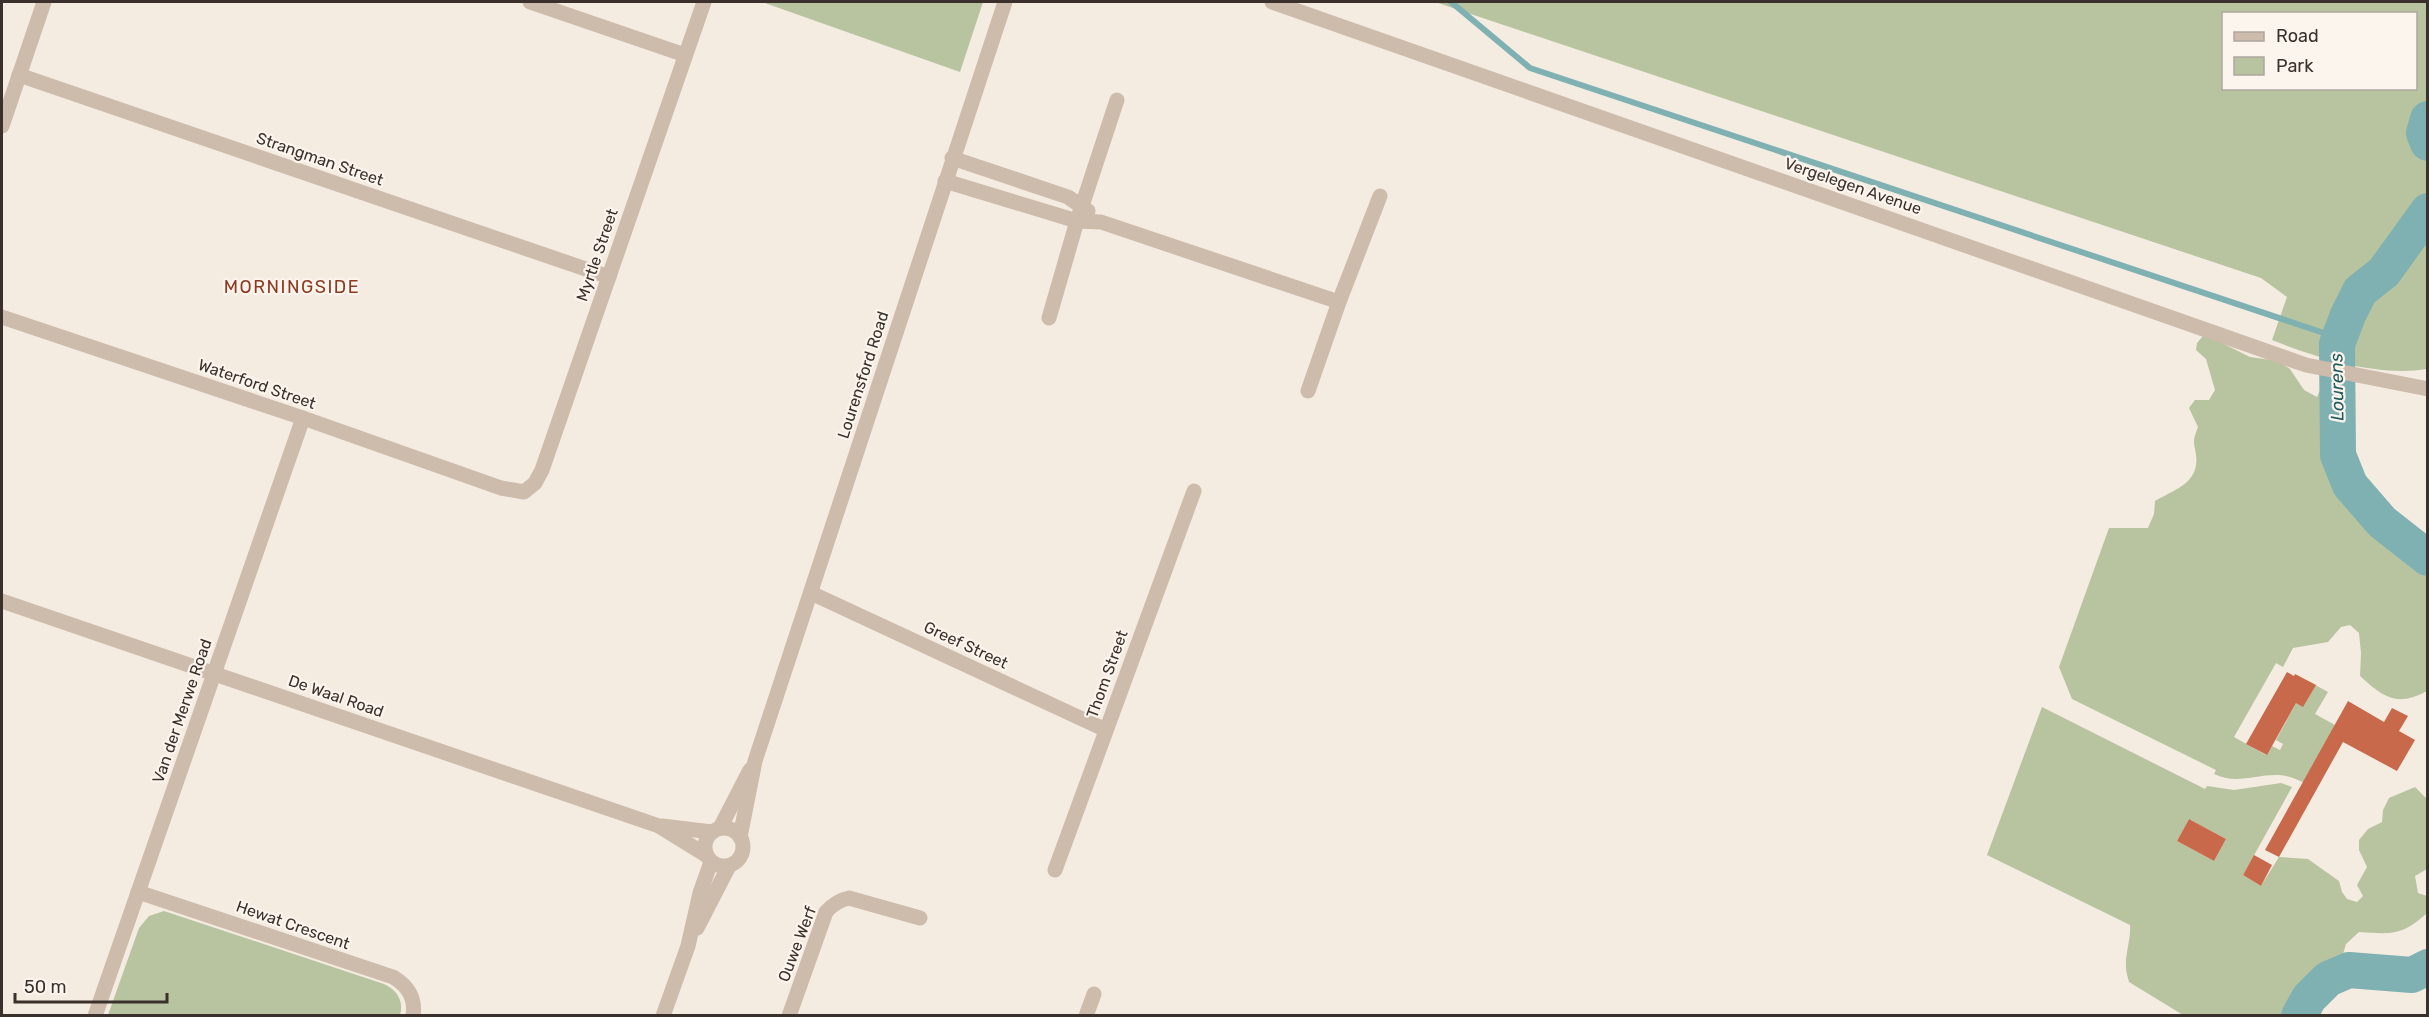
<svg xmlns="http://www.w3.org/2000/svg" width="2429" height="1017" viewBox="0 0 2429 1017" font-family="Rubik,sans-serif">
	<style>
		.green { fill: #b8c4a0; fill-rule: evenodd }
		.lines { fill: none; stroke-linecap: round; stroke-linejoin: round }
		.stream { stroke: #7fb0b2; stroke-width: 6 }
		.river { stroke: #7fb0b2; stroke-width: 36 }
		.building { fill: #c8694b }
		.street { stroke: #cdbbac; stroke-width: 15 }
		.labels { text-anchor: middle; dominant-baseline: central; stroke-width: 4.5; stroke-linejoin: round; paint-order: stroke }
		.street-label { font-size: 16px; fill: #3b302b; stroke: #fbf5ee }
		.neighbourhood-label { font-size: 18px; letter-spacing: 1.5px; fill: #8c3b22; stroke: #fbf5ee }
		.water-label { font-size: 18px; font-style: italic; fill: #1f5a5e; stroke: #fbf5ee }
	</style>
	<rect width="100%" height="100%" fill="#f4ebe1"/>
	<g class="green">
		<polygon points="762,2 983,2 960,72"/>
		<path d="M1435,2H2427V369C2378,377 2317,358 2272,340L2287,297L2261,278ZM2224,14H2416V88H2224Z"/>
		<path d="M2203,336L2212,338L2250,357L2278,361L2290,369L2304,390L2317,397L2321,388L2327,383L2334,392L2331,452L2341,483L2358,508L2376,528L2386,544L2427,573V691C2397,707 2384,698 2360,676L2361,653L2359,633L2350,625L2341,627L2328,642L2293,648L2283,667L2276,663L2234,737L2266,755L2272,746L2280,750L2283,744L2276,740L2308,681L2328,692L2315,714L2335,725L2315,788C2304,783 2292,776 2279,775C2256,774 2236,785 2214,774L2216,770L2072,699L2059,667L2109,528H2148L2154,514L2155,501C2174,490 2200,483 2196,455C2194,440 2192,443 2198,427L2189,408L2195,400H2209L2215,390L2206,359L2196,350L2197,343Z"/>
		<path d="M2042,707L2205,789L2207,786L2234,790L2281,783L2292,787L2243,875L2261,886L2279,857L2308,859L2339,881L2342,892L2347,899L2357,902L2363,896L2357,885L2367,867L2359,850V840L2368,829L2382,822L2383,810L2389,798L2415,787L2427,799V869L2415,876L2418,893L2427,896V913C2402,936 2392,934 2359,932L2346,944L2343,954L2332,967L2313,983L2290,1015H2183L2129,982C2128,977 2126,973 2126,968C2125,953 2131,940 2130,925L1987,855ZM2189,819L2226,839L2214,861L2177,841Z"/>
		<path d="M164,911L384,984C397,990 404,1001 400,1015H108L139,928L149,916Z"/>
	</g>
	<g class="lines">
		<polyline class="stream" points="1451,2 1530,68 2339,338"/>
		<g class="river">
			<polyline points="2428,119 2424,133 2428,143"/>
			<polyline points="2428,211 2384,272 2360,291 2348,315 2337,344 2338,455 2350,485 2382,522 2428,558"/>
			<polyline points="2299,1016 2309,998 2328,979 2349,970 2412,975 2428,967"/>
		</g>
	</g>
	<g class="building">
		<polygon points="2287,672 2294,676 2295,674 2316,685 2303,707 2296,703 2267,755 2246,744"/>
		<polygon points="2348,701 2384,722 2392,708 2408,716 2399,731 2415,740 2397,771 2343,742 2279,857 2265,850"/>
		<polygon points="2189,819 2226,839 2214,861 2177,841"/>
		<polygon points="2254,855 2272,865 2261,886 2243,875"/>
	</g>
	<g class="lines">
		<g class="street">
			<polyline points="530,2 685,55"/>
			<polyline points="1272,2 2306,365 2428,389"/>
			<polyline points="19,75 609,277"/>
			<polyline points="2,126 44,2"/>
			<polyline points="952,158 1068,197 1088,211"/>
			<polyline points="945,181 1077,221 1101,222 1339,302"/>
			<polyline points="2,317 303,418 501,488 524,492 535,483 542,470 704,2"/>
			<polyline points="1049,318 1077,221 1117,100"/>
			<polyline points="1308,391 1339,302 1380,196"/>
			<polyline points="811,593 1106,730"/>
			<polyline points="2,601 659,826 706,855"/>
			<polyline points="662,826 712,832"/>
			<polyline points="720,828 750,770"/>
			<circle cx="724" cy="847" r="19"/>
			<polyline points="740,837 755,761 1005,2"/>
			<polyline points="1055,870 1194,491"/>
			<path d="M138,892L393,977C407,985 416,998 413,1016"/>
			<polyline points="697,928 729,866"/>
			<polyline points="95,1016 303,418"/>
			<polyline points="663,1016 688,946 700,893 711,862"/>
			<path d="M789,1016L826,912C833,904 839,900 849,898L920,918"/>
			<polyline points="1086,1016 1094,994"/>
		</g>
	</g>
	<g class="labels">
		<g class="street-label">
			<text transform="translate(320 159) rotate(19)">Strangman Street</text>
			<text transform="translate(1853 186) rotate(19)">Vergelegen Avenue</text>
			<text transform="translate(597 255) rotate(-71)">Myrtle Street</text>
			<text transform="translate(863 375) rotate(-72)">Lourensford Road</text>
			<text transform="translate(257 384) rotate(19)">Waterford Street</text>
			<text transform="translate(966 645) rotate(25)">Greef Street</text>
			<text transform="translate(1107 674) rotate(-70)">Thom Street</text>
			<text transform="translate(336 696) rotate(19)">De Waal Road</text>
			<text transform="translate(182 711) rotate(-71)">Van der Merwe Road</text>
			<text transform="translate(293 925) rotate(19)">Hewat Crescent</text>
			<text transform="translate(797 944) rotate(-69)">Ouwe Werf</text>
		</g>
		<g class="neighbourhood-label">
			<text x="292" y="287">MORNINGSIDE</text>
		</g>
		<g class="water-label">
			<text transform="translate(2337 387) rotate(-91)">Lourens</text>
		</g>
	</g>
	<rect width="2429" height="1017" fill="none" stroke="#3b302b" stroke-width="6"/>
	<rect x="2222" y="12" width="195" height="78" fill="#fbf5ee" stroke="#aea6a0" stroke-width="1.5"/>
	<rect x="2234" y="32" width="30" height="9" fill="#cdbbac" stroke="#aea6a0" stroke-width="1.5"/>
	<text x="2276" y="42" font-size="18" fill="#3b302b">Road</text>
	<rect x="2234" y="57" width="30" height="18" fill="#b8c4a0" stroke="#aea6a0" stroke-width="1.5"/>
	<text x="2276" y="72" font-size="18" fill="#3b302b">Park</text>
	<path d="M15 993v9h152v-9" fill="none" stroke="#3b302b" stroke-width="3"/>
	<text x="24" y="993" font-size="18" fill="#3b302b" stroke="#fbf5ee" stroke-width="4.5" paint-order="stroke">50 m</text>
</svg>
